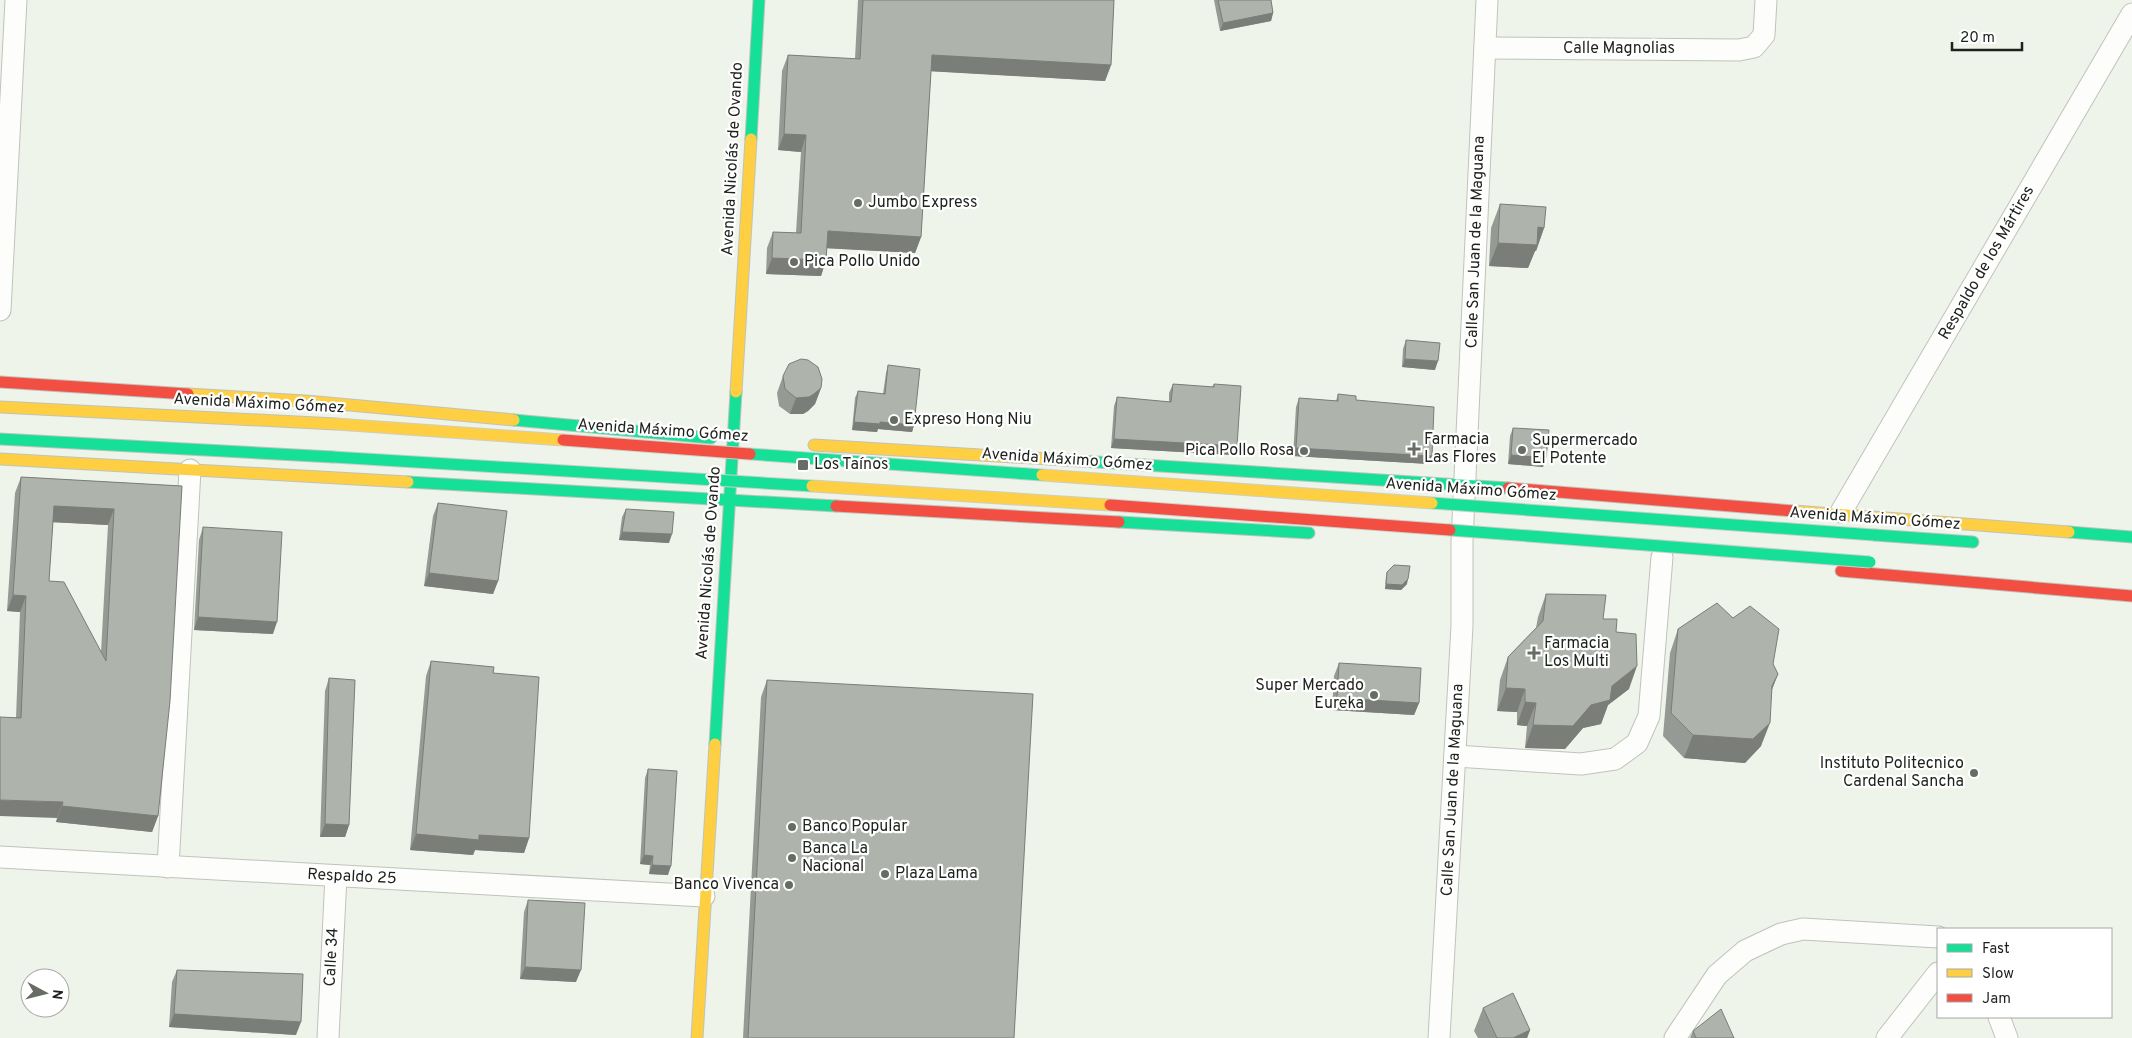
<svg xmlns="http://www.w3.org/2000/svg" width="2132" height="1038" viewBox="0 0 2132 1038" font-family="Overpass,sans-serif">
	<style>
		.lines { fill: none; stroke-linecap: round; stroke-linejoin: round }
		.street-casing { stroke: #bfc3bc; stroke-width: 23 }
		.fast-casing { stroke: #bfc3bc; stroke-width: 13 }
		.slow-casing { stroke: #bfc3bc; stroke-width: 13 }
		.jam-casing { stroke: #bfc3bc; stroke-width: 13 }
		.street { stroke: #fdfdfc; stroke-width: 21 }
		.fast { stroke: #16e098; stroke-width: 11 }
		.slow { stroke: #ffcf43; stroke-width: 11 }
		.jam { stroke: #f24e42; stroke-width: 11 }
		.fast-bridge-casing { stroke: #cccfca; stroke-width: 13; stroke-linecap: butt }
		.slow-bridge-casing { stroke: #cccfca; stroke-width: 13; stroke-linecap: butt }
		.jam-bridge-casing { stroke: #cccfca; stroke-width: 13; stroke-linecap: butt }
		.fast-bridge { stroke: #16e098; stroke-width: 11 }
		.slow-bridge { stroke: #ffcf43; stroke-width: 11 }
		.jam-bridge { stroke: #f24e42; stroke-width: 11 }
		.wall { fill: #969a94; fill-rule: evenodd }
		.shaded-wall { fill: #7a7d78 }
		.building { fill: #aeb3ac; stroke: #7a7d78; fill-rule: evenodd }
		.poi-dot { fill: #676c64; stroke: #fff; stroke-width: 2 }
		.labels { text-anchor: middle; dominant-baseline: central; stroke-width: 4.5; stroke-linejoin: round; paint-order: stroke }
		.street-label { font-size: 16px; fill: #1e221c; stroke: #fff }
		.poi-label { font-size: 16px; fill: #1e221c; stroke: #fff; text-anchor: start }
	</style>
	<rect width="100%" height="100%" fill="#eff4ea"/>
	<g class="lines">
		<defs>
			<g id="street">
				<polyline points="1485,48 1739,50 1754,47 1764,35 1766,0"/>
				<polyline points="0,310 16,0"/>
				<polyline points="1841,512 2132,14"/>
				<polyline points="1455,756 1581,764 1615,759 1637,743 1649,716 1662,557"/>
				<polyline points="0,857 704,896"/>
				<polyline points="168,867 190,470"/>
				<polyline points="1999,1017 2007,1038"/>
				<polyline points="328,1038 336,876"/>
				<polyline points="1439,1038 1462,626 1462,542 1487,0"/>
				<polyline points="1675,1038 1717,975 1745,951 1781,934 1803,929 1938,937"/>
				<polyline points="1887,1038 1938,973"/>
			</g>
			<g id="fast">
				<polyline points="751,139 759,0"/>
				<polyline points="514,420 711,438"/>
				<polyline points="0,439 333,457"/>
				<polyline points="1049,459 1508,488"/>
				<polyline points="408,482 836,506"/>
				<polyline points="1119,522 1309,533"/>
				<polyline points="2069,532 2132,537"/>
				<polyline points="1874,535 1973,542"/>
				<polyline points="715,744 736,392"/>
			</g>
			<g id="slow">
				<polyline points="736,392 751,139"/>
				<polyline points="188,394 306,401 514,420"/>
				<polyline points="0,407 336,424"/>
				<polyline points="814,445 1049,459"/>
				<polyline points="0,459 408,482"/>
				<polyline points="1794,511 2069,532"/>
				<polyline points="697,1038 715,744"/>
			</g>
			<g id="jam">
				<polyline points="0,382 188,394"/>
				<polyline points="1508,488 1794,511"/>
				<polyline points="836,506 1119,522"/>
				<polyline points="1841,571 2132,596"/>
			</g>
		</defs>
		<use href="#street" class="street-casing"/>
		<use href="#fast" class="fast-casing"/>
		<use href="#slow" class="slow-casing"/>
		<use href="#jam" class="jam-casing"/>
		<use href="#street" class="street"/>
		<use href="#fast" class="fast"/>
		<use href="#slow" class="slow"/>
		<use href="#jam" class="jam"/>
		<defs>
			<g id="fast-bridge">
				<polyline points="750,454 1042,475"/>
				<polyline points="333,457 812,486"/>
				<polyline points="1432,503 1874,535"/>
				<polyline points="1450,530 1870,562"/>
			</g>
			<g id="slow-bridge">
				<polyline points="336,424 563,440"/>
				<polyline points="1042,475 1432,503"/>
				<polyline points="812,486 1110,505"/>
			</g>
			<g id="jam-bridge">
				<polyline points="563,440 750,454"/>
				<polyline points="1110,505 1450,530"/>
			</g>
		</defs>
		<use href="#fast-bridge" class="fast-bridge-casing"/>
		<use href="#slow-bridge" class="slow-bridge-casing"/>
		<use href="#jam-bridge" class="jam-bridge-casing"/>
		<use href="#fast-bridge" class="fast-bridge"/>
		<use href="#slow-bridge" class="slow-bridge"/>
		<use href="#jam-bridge" class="jam-bridge"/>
	</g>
	<g class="wall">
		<polygon points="858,0 1114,0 1111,65 1105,81 931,71 921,237 915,253 827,248 826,260 821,276 766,274 767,248 773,232 796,233 801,152 778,150 782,71 788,55 855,59"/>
		<polygon points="1214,0 1271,0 1273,13 1271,21 1220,31"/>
		<polygon points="1500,204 1544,228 1536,251 1535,251 1528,268 1489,266 1491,228"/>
		<polygon points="1406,340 1435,370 1402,367 1403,349"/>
		<polygon points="888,365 914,425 912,432 878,429 877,432 852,430 855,398 858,391 883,394 886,373"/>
		<polygon points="783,376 821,388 815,404 808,411 803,414 790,414 779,406 777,393"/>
		<polygon points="1173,384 1212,387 1214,384 1237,446 1233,455 1111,448 1114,406 1117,397 1169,402 1169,393"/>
		<polygon points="1338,394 1356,400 1429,464 1293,456 1296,407 1299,398 1336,401"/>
		<polygon points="1513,428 1546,458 1543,467 1508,464 1510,436"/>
		<path d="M21,477L182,486L158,816L152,832L56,822L57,818L16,718L20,612L7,611L15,493ZM53,522L108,525L101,652L49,581Z"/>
		<polygon points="438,503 498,581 493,594 424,586 433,516"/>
		<polygon points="626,509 669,543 619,540 622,517"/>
		<polygon points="203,527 273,634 194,630 199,540"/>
		<polygon points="1387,572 1407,584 1401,590 1385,589 1386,576"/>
		<polygon points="1546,594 1603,619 1616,632 1629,689 1608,705 1601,724 1583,728 1565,749 1525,748 1527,726 1517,725 1517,712 1497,711 1500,680 1508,657 1536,628 1538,617"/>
		<polygon points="1678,629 1773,664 1778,674 1771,692 1761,746 1745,763 1684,758 1663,736 1670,653"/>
		<polygon points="431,661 493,673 529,838 524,853 475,850 473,855 410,850 426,676"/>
		<polygon points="1339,663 1419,703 1414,715 1332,710 1334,676"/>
		<polygon points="329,678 349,825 345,837 320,837 325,691"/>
		<polygon points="767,680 1014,1038 743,1038 761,697"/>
		<polygon points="648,769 668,875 649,874 650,865 640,864 645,778"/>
		<polygon points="528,900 576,982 520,979 524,912"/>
		<polygon points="177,970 296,1035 169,1027 172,982"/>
		<polygon points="1483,1008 1530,1030 1527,1038 1478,1038 1474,1031"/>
		<polygon points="1693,1031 1734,1038 1690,1038"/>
	</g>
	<g class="shaded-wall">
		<polygon points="1273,13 1271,21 1220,31 1223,23"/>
		<polygon points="932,55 1111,65 1105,81 926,71"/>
		<polygon points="784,134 806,135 801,152 778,150"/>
		<polygon points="1538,227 1544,228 1536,251 1535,251 1528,268 1489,266 1498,243"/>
		<polygon points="828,231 921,237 915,253 822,248"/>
		<polygon points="772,258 826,260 821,276 766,274"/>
		<polygon points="1405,359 1438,361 1435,370 1402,367"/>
		<polygon points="821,388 815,404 808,411 803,414 790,414 796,398"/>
		<polygon points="854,422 880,422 914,425 912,432 878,429 877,432 852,430"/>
		<polygon points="1114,439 1237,446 1233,455 1111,448"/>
		<polygon points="1296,448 1432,456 1429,464 1293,456"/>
		<polygon points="1511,455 1546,458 1543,467 1508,464"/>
		<polygon points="54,506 114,509 108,525 48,522"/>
		<polygon points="622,532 672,534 669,543 619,540"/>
		<polygon points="429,573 498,581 493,594 424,586"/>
		<polygon points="1408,579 1407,584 1401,590 1385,589 1386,584"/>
		<polygon points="13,595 26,596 20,612 7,611"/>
		<polygon points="198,617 277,622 273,634 194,630"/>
		<polygon points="1637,666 1629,689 1608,705 1601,724 1583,728 1565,749 1525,748 1533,725 1591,705 1612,686"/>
		<polygon points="1778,674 1769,697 1772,686"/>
		<polygon points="1506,688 1525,689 1517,712 1497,711"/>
		<polygon points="1337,698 1419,703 1414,715 1332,710"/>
		<polygon points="1525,702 1536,703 1527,726 1517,725"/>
		<polygon points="1770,723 1761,746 1745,763 1684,758 1693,735"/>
		<polygon points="0,800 63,802 57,818 0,816"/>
		<polygon points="62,806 158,816 152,832 56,822"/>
		<polygon points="325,824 349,825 345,837 320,837"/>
		<polygon points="416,834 479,835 529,838 524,853 475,850 473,855 410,850"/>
		<polygon points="644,855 653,856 650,865 640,864"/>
		<polygon points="652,865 671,866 668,875 649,874"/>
		<polygon points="525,967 581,970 576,982 520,979"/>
		<polygon points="174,1014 301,1022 296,1035 169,1027"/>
		<polygon points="1530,1030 1527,1038 1513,1038"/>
	</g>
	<g class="building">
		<polygon points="863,0 1114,0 1111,65 932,55 921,237 828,231 826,260 772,258 773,232 801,233 806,135 784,134 788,55 860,59"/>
		<polygon points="1218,0 1271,0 1273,13 1223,23"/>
		<polygon points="1500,204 1546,207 1544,228 1538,227 1537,245 1498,243"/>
		<polygon points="1406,340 1440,343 1438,361 1405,359"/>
		<polygon points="801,359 808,360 818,367 822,379 821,388 814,394 809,397 796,398 785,389 783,376 789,364"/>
		<polygon points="888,365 920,369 914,425 880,422 880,424 854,422 858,391 885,394"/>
		<polygon points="1173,384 1214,387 1214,384 1241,386 1237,446 1114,439 1117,397 1171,402"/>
		<polygon points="1338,394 1356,396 1356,400 1434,407 1432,456 1296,448 1299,398 1338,401"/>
		<polygon points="1513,428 1549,430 1546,458 1511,455"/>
		<path d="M21,477L182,486L170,701L158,816L62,806L63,802L0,800V717L21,718L26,596L13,595ZM54,506L114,509L106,661L64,582L49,581Z"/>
		<polygon points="438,503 507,511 498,581 429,573"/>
		<polygon points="626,509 674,512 672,534 622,532"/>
		<polygon points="203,527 282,532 277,622 198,617"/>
		<polygon points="1394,565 1410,566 1408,579 1402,585 1386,584 1387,572"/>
		<polygon points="1546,594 1606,595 1603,619 1617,619 1616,632 1636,634 1637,666 1612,686 1610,700 1591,705 1573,726 1533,725 1536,703 1525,702 1525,689 1506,688 1508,657 1543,621"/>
		<polygon points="1717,603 1733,618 1750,606 1779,629 1773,664 1778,674 1772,686 1770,723 1753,739 1693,735 1671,713 1678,629"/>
		<polygon points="431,661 494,667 493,673 539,677 529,838 479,835 479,840 416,834"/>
		<polygon points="1339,663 1421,668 1419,703 1337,698"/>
		<polygon points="329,678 355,680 349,825 325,824"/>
		<polygon points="767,680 1033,694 1014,1038 748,1038"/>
		<polygon points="648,769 677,771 671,866 652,865 653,856 644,855"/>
		<polygon points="528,900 585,903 581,970 525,967"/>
		<polygon points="177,970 303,974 301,1022 174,1014"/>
		<polygon points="1513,993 1530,1030 1513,1038 1497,1038 1483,1008"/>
		<polygon points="1721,1009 1734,1038 1696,1038 1693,1031"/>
	</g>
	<g class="poi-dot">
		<circle cx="858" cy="203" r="5"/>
		<circle cx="794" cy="262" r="5"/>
		<circle cx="894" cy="420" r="5"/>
		<path d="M1411.5 441.5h5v5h5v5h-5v5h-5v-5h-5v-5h5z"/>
		<circle cx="1522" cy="450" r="5"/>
		<circle cx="1304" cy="451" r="5"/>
		<rect x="797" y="459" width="12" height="12" rx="2.5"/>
		<path d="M1531.5 645.5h5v5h5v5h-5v5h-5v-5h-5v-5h5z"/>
		<circle cx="1374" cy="695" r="5"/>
		<circle cx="1974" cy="773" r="5"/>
		<circle cx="792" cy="827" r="5"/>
		<circle cx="792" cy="858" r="5"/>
		<circle cx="885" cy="874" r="5"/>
		<circle cx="789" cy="885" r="5"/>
	</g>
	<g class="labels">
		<g class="street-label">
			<text x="1619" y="49">Calle Magnolias</text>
			<text transform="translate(733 159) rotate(-87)">Avenida Nicolás de Ovando</text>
			<text transform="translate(1476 242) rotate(-88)">Calle San Juan de la Maguana</text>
			<text transform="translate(1987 263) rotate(-60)">Respaldo de los Mártires</text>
			<text transform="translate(259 404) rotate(3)">Avenida Máximo Gómez</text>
			<text transform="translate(663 431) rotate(4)">Avenida Máximo Gómez</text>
			<text transform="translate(1067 460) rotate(4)">Avenida Máximo Gómez</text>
			<text transform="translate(1471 490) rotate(4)">Avenida Máximo Gómez</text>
			<text transform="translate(1875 519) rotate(4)">Avenida Máximo Gómez</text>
			<text transform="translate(709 563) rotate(-86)">Avenida Nicolás de Ovando</text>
			<text transform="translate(1453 790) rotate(-87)">Calle San Juan de la Maguana</text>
			<text transform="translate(352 877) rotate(3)">Respaldo 25</text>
			<text transform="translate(332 957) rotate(-87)">Calle 34</text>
		</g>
		<g class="poi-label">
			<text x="868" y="203">Jumbo Express</text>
			<text x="804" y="262">Pica Pollo Unido</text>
			<text x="904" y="420">Expreso Hong Niu</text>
			<text x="1424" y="440">Farmacia<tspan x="1424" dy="18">Las Flores</tspan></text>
			<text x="1532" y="441">Supermercado<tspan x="1532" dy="18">El Potente</tspan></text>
			<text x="1294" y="451" text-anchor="end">Pica Pollo Rosa</text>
			<text x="814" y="465">Los Taínos</text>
			<text x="1544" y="644">Farmacia<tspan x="1544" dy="18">Los Multi</tspan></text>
			<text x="1364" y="686" text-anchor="end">Super Mercado<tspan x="1364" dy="18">Eureka</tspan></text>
			<text x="1964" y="764" text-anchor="end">Instituto Politecnico<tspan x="1964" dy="18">Cardenal Sancha</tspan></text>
			<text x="802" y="827">Banco Popular</text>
			<text x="802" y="849">Banca La<tspan x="802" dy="18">Nacional</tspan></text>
			<text x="895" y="874">Plaza Lama</text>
			<text x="779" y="885" text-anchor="end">Banco Vivenca</text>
		</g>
	</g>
	<rect x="1937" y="928" width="175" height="90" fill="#ffffff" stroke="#a5a7a4"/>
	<rect x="1947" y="944" width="25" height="8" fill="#16e098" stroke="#a5a7a4"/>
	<text x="1982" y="953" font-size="15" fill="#1e221c">Fast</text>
	<rect x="1947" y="969" width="25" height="8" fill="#ffcf43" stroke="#a5a7a4"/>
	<text x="1982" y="978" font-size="15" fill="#1e221c">Slow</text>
	<rect x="1947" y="994" width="25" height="8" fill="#f24e42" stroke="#a5a7a4"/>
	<text x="1982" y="1003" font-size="15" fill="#1e221c">Jam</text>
	<g transform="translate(45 993) rotate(97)"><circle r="24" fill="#ffffff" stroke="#a5a7a4"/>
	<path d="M0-4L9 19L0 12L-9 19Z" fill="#676c64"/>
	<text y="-8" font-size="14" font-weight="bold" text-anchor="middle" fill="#1e221c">N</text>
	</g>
	<path d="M1952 42v8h70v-8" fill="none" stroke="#1e221c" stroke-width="2.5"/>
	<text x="1960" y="42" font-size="15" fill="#1e221c" stroke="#ffffff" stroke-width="4" paint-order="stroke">20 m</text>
</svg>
